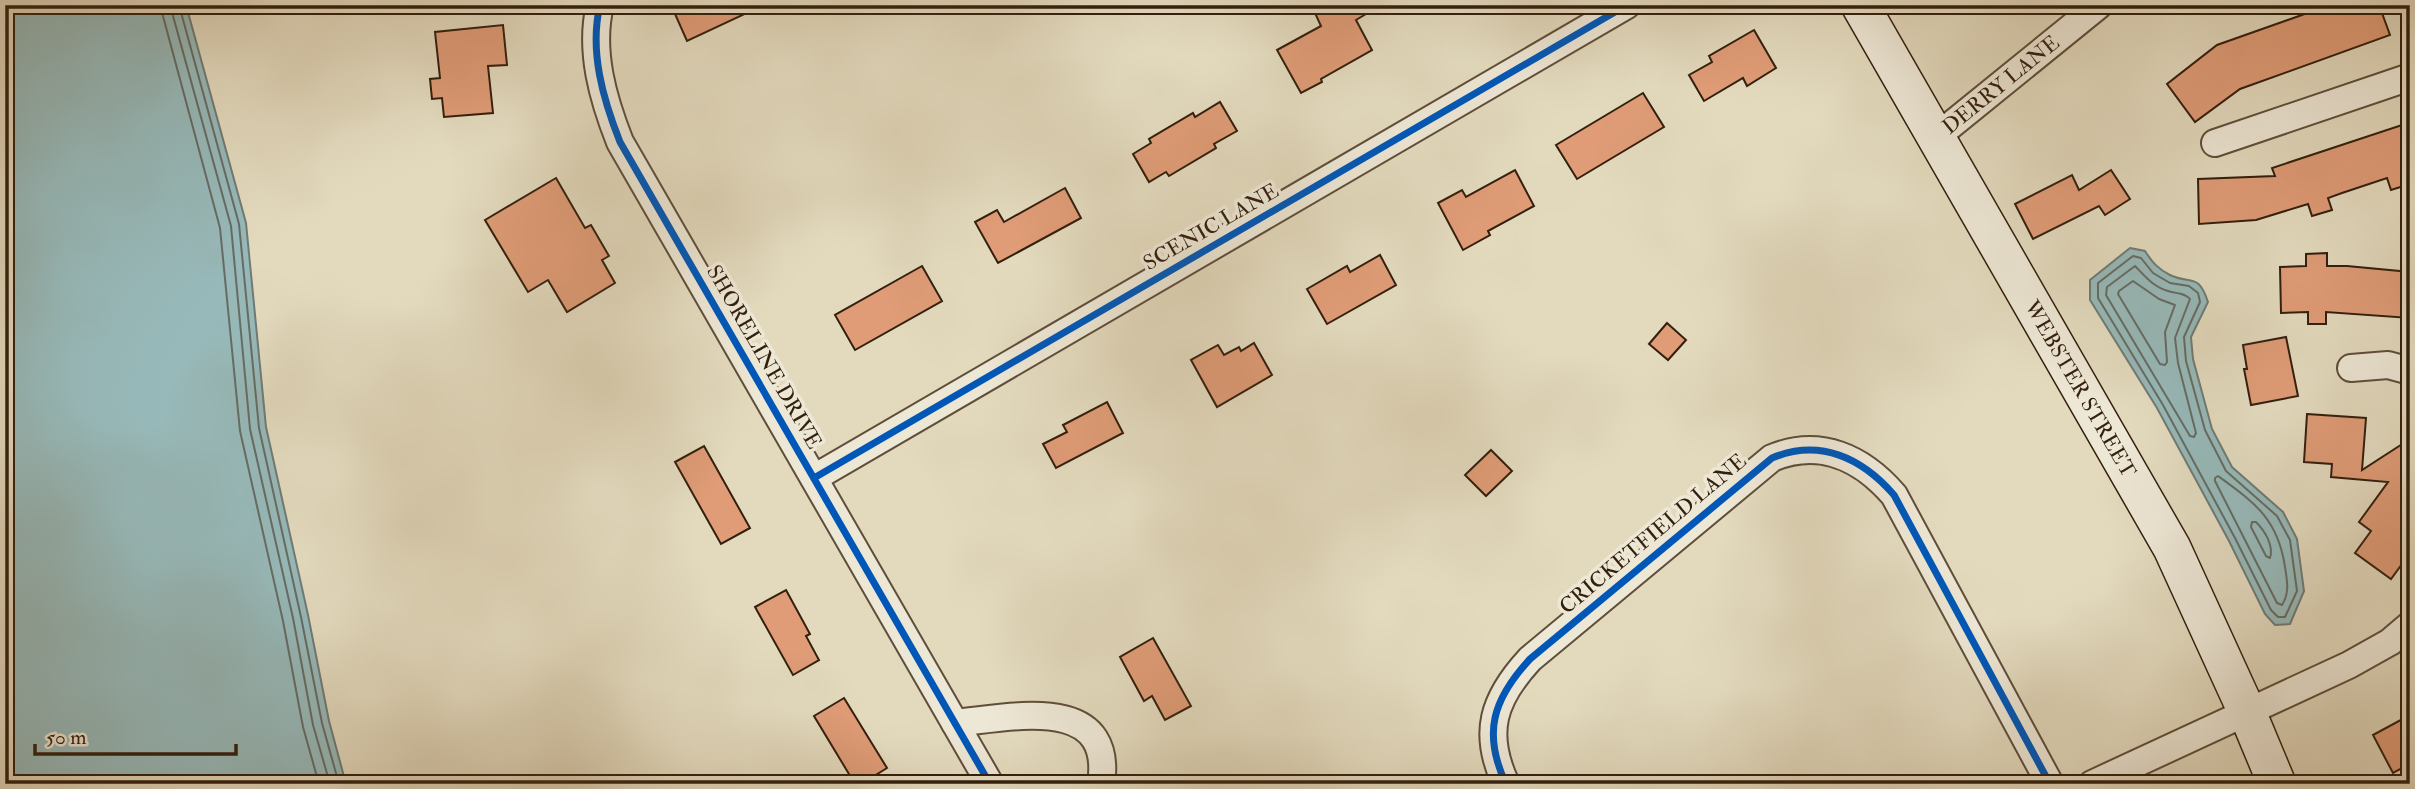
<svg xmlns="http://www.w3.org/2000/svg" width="2415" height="789" viewBox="0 0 2415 789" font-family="'IM FELL Double Pica',serif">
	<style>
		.water { fill: #97b9b9; stroke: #6f7b75; stroke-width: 2 }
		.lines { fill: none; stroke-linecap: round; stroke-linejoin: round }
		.shore { stroke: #656c64; stroke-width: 2 }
		.building { fill: #df9c77; stroke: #331f0e; stroke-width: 2 }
		.street-casing { stroke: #5f4e3a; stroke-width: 30 }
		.secondary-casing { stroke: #331f0e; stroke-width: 40 }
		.street { stroke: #ede7d5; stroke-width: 26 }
		.secondary { stroke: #ede7d5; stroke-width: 37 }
		.cycleway-casing { stroke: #ede7d5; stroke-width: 11 }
		.cycleway { stroke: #0057b8; stroke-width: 7 }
		.labels { text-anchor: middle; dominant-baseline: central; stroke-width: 7; stroke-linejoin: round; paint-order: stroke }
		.street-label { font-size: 21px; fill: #331f0e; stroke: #ede7d5 }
	</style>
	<rect width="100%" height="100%" fill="#e3dabe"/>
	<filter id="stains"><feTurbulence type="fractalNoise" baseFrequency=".00286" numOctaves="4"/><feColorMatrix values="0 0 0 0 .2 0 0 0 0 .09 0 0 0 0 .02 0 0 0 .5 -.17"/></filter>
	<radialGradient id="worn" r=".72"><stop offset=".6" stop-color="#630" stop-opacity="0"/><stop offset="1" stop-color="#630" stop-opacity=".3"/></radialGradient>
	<g class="water">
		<polygon points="5,5 186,5 246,223 266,427 308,615 329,721 346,784 5,784"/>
		<path d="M2130,248L2145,251C2152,262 2158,269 2170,275C2191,285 2198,272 2208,302L2191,337L2193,359L2212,429L2232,467L2283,512L2297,539L2304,591L2290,624L2275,625L2265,614L2229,541L2157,408L2090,300V280Z"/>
	</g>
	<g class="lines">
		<g class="shore">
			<polyline points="160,5 220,228 240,431 283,621 303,727 319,784"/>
			<polyline points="170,5 231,226 250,429 293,618 313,725 330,784"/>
			<polyline points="179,5 239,224 259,428 301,617 322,723 339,784"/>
			<polygon points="2133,256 2141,258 2153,273 2170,283 2189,286 2198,293 2200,302 2184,337 2186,361 2205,430 2226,471 2277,516 2290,540 2297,591 2285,617 2278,617 2271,610 2235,538 2163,405 2098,298 2098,283"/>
			<path d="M2135,266C2145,276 2153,287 2168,291C2177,294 2183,292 2190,299L2175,338L2178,363L2196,433L2194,437L2190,436L2106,295L2107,287Z"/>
			<polygon points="2133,281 2159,299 2175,305 2165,332 2167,362 2165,365 2160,364 2118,294 2119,291"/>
			<path d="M2218,476C2255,503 2278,519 2285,567C2287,581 2290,592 2282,605L2277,603L2215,481V478Z"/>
			<path d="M2252,522H2256C2265,531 2274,546 2270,558L2266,556L2251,527Z"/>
		</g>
	</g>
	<g class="building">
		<polygon points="671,5 764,5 687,41"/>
		<polygon points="1329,5 1381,5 1356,20 1372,50 1321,79 1322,82 1301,93 1277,50 1321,26 1315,13"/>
		<polygon points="2330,5 2379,5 2390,35 2240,89 2195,122 2167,84 2217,45"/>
		<polygon points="503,25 507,65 488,66 493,113 444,117 442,98 432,99 430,79 440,78 435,32"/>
		<polygon points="1754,30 1776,68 1747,86 1743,78 1704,101 1689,75 1712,62 1709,56"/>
		<polygon points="1643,93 1664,127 1577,179 1556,145"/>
		<polygon points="1220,102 1237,131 1214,144 1216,148 1169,176 1166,172 1149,182 1133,154 1151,143 1149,139 1193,113 1195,117"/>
		<polygon points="2402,125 2410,148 2410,184 2391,190 2387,178 2342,193 2328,198 2332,210 2312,216 2308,204 2256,220 2199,224 2198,179 2275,176 2272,168"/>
		<polygon points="1515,170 1534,206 1488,231 1490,235 1463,250 1438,203 1462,190 1466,197"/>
		<polygon points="2111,170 2130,199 2105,215 2099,206 2033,239 2015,204 2072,175 2079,190"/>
		<polygon points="556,178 585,228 591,225 609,256 602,260 615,283 567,312 548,280 528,292 485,220"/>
		<polygon points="1065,188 1081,218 998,263 975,222 997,210 1004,222"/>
		<polygon points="2327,253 2327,266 2347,266 2410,272 2410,318 2326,312 2326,324 2308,324 2308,312 2281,313 2280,267 2306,266 2306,254"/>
		<polygon points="1380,255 1396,285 1327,324 1307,289 1347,266 1350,272"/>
		<polygon points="922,266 942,301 855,350 835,315"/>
		<polygon points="1667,323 1686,340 1668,360 1649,344"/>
		<polygon points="2286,337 2298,396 2251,405 2244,369 2247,369 2243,345"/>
		<polygon points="1254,343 1272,375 1217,407 1191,360 1218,345 1224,355 1239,347 1241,351"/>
		<polygon points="1107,402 1123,433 1056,468 1043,444 1067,432 1063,425"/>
		<polygon points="2307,414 2366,418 2362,470 2410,439 2410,553 2391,579 2355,553 2371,531 2359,522 2388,482 2331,477 2332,464 2304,462"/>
		<polygon points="704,446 750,528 721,544 675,462"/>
		<polygon points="1491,450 1512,471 1486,496 1465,475"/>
		<polygon points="786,590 810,634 806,636 819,660 793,675 755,607"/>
		<polygon points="1153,638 1191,706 1165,720 1152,696 1144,701 1120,657"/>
		<polygon points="844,698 887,768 861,784 855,784 814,716"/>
		<polygon points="2410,715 2410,764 2393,773 2373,735"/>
	</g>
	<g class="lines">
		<defs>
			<g id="street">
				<path d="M600,5C589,51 603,99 620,142L990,784"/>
				<polyline points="1935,138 2099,5"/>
				<polyline points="2215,143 2410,77"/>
				<polyline points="2351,368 2388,365 2410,371"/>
				<polyline points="814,478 1627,5"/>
				<path d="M955,723C1009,718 1115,692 1101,784"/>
				<path d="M1506,784C1482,733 1493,699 1530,659L1772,458C1820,438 1862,458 1894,495L2050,784"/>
				<polyline points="2092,784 2349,665 2390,642 2410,625"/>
			</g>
			<polyline id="secondary" points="1860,5 2172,548 2247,712 2277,784"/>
		</defs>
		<use href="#street" class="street-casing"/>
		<use href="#secondary" class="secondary-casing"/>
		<use href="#street" class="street"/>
		<use href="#secondary" class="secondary"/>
		<defs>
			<g id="cycleway">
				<path d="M600,5C589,51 603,99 620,142L990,784"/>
				<polyline points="814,478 1627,5"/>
				<path d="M1506,784C1482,733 1493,699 1530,659L1772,458C1820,438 1862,458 1894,495L2050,784"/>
			</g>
		</defs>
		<use href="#cycleway" class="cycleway-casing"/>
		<use href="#cycleway" class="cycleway"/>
	</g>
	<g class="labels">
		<g class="street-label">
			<text transform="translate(2001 85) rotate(-39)">DERRY LANE</text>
			<text transform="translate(1211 227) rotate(-30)">SCENIC LANE</text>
			<text transform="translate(764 357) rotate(60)">SHORELINE DRIVE</text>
			<text transform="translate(2080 389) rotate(60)">WEBSTER STREET</text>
			<text transform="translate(1653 534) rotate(-40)">CRICKETFIELD LANE</text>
		</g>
	</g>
	<rect width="2415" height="789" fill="none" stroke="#e3dabe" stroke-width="28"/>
	<rect x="7" y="7" width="2401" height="775" fill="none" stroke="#331f0e" stroke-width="3.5"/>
	<rect x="14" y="14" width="2387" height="761" fill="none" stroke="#331f0e" stroke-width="2"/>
	<path d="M35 744v10h201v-10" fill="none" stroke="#331f0e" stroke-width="3.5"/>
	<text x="46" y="744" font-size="21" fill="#331f0e" stroke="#ede7d5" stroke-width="5" paint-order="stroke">50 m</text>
	<rect width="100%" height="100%" filter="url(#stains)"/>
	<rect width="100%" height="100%" fill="url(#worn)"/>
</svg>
